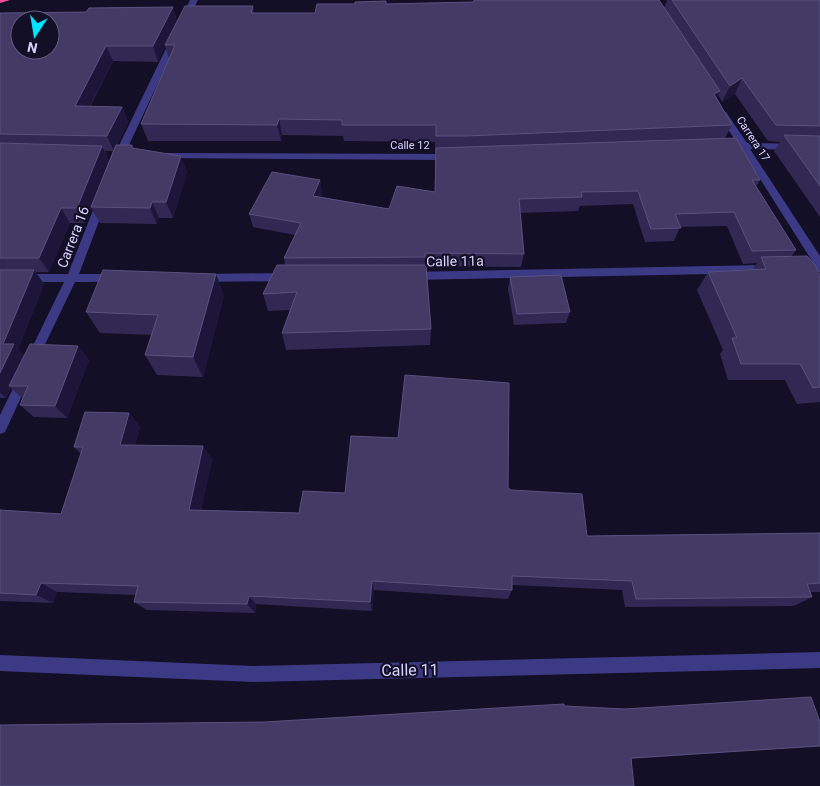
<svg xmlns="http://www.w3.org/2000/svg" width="820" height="786" viewBox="0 0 820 786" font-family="Roboto,sans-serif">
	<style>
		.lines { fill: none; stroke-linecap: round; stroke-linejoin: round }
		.street { fill: #3d3a85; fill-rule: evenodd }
		.highway { fill: #ff4fa3; fill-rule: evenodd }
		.wall { fill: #312854; fill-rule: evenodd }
		.shaded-wall { fill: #1d163a }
		.building { fill: #433a66; stroke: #5a527e; fill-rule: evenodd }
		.labels { text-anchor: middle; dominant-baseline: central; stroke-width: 4.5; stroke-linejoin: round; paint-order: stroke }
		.far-street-label { font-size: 11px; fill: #d9d4ff; stroke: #130f26 }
		.street-label { font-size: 14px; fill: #d9d4ff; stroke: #130f26 }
		.near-street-label { font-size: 16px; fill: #d9d4ff; stroke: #130f26 }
	</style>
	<rect width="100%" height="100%" fill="#130f26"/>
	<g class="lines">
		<g class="street">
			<polygon points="190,0 198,0 187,22 181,22 180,20"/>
			<polygon points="172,36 179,38 122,160 120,162 114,162 112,160"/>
			<polygon points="723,111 726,112 747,143 820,144 820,150 750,149 820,256 820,272 796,271 795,268 796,265 814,264 741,149 725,149 720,146 725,143 737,143 718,114"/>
			<polygon points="165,153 450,154 455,157 450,160 162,158 160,156"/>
			<polygon points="102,197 107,200 79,274 115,274 121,278 115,282 75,282 37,361 29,361 27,358 64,282 0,282 0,274 68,274 97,200"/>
			<polygon points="770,265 775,269 770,273 410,280 404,276 410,272"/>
			<polygon points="287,273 293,277 287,281 200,282 194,278 200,274"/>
			<polygon points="24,373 28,374 30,378 5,432 0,434 0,415 20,374"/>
			<polygon points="820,652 820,668 253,682 0,671 0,655 253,666"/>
		</g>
		<polygon class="highway" points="0,0 10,0 0,3"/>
	</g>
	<g class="wall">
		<path d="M474,0L664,8L667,0H820V217L774,151L780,142L768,141L735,94L722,102L718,95L717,98L732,125L725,138L760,180L756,187L796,250L791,257L820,275V402L797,404L785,380H728L720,354L723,350L697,290L708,272L753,269L757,263L743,264L727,226L680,227L674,241L645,242L633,204L580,206L578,211L520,213L524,254L521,267L426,266L431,329L430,345L286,350L282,333L290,310L268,311L263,294L285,265L284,258L295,235L253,227L249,214L320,180L322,194L321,197L389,209L435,192V142L344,141L343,136L282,135L281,141H148L141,124L169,59L165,46L158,62L113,61L90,107H122L128,122L117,145H132L133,148L187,172L173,218H159L157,224L100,223L91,208L85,223H70L49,272H36L44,284L18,349L24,355L78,346L89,360L67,418L34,417L20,405L23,399L11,388L6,398H0V13L86,12L173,7L177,21L253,6L254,13H315L386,4L474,2ZM105,151H113L109,161Z"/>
		<polygon points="510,277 570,312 566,323 514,325 508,289"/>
		<polygon points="224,295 203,377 157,375 145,355 152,335 100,333 86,312"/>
		<polygon points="129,413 140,427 135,445 203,446 212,460 201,510 299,513 345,493 508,488 587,536 820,533 820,592 810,592 812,597 794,606 625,607 622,590 512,585 512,590 508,599 374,590 372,611 256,604 255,613 147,610 134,602 136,595 57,592 53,603 0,601 0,510 61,514 81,454 74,447"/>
		<polygon points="564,706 820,746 631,759 264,722"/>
	</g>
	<g class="shaded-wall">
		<polygon points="173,7 177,22 165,45 165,46 158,62 153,46"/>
		<polygon points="106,46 113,61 82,121 75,106"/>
		<polygon points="742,78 735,94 722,102 730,86"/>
		<polygon points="720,91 712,108 714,94"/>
		<polygon points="122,107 128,122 114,151 107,136"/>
		<polygon points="279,119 282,135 281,141 277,125"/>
		<polygon points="102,146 109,161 85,223 77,208"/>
		<polygon points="181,156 187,172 173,218 166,202"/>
		<polygon points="320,180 322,194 315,209 313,196"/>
		<polygon points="152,202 159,218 157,224 150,208"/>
		<polygon points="61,208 70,223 49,272 39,258"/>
		<polygon points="34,270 44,284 18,349 26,357 9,386 11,388 6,398 0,393 0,373 3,344"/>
		<polygon points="216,274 224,295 203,377 193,357"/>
		<polygon points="78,346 89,360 67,418 55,406"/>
		<polygon points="129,413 140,427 132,458 120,445"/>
		<polygon points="203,446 212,460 199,522 189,510"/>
		<polygon points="372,581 374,590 372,611 370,602"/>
		<polygon points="41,583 57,592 53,603 36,595"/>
		<polygon points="249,596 256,604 255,613 247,604"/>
	</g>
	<g class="building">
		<polygon points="474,0 659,0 720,91 714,94 732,125 466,136 436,136 436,125 342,125 342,120 279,119 277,125 141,124 175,45 165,45 185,6 253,6 251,13 315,13 317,4 355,4 355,2 386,1 386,4 474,2"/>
		<polygon points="672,0 820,0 820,126 776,125 742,78 730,86"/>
		<path d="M173,7L153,46H106L75,106L122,107L107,136L0,134V13L86,12L89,8ZM20,20H50V50H20Z"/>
		<polygon points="784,135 820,136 820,186"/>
		<polygon points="736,138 760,180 752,180 796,250 752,251 734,212 675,214 681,228 651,229 638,191 581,192 582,197 519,199 524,254 425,253 425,257 284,258 301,223 249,214 272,172 320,180 313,196 389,209 397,186 435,192 436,148"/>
		<polygon points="0,143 102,146 77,208 61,208 39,258 0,258"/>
		<polygon points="116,145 132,145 132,148 181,156 166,202 152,202 150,208 91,207"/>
		<polygon points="807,256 815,265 820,275 820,387 813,388 800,364 741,364 732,338 737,338 708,272 766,269 761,257"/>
		<polygon points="277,265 426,265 431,329 282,333 297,292 263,294"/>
		<polygon points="0,270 34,270 3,344 14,344 0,373"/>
		<polygon points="103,270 216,274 193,357 145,355 158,315 86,312"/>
		<polygon points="561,275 570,312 517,314 510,277"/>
		<polygon points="30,344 78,346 55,406 20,405 28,386 9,386"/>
		<polygon points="405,375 509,383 508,488 511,490 582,494 587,536 820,533 820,583 807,584 812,597 636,599 632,581 512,576 512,590 372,581 370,602 249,596 247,604 134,602 138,586 41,583 36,595 0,593 0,510 61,514 83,447 74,447 85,412 129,413 120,445 203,446 189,510 299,513 303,491 345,493 351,436 398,438"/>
		<polygon points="811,697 820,722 820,746 631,758 634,786 0,786 0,725 264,722 564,704 564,706 625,709"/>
	</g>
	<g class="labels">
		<g class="far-street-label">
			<text transform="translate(753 139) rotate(57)">Carrera 17</text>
			<text x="410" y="145">Calle 12</text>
		</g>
		<g class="street-label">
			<text transform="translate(73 237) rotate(-69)">Carrera 16</text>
			<text transform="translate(455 261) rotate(-1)">Calle 11a</text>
		</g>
		<g class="near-street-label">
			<text transform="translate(410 670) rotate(-1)">Calle 11</text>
		</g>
	</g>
	<g transform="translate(35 35) rotate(192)"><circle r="24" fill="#130f26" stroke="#625e7d"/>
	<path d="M0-4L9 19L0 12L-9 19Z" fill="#00e5ff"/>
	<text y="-8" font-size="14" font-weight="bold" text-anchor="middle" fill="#d9d4ff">N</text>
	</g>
</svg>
